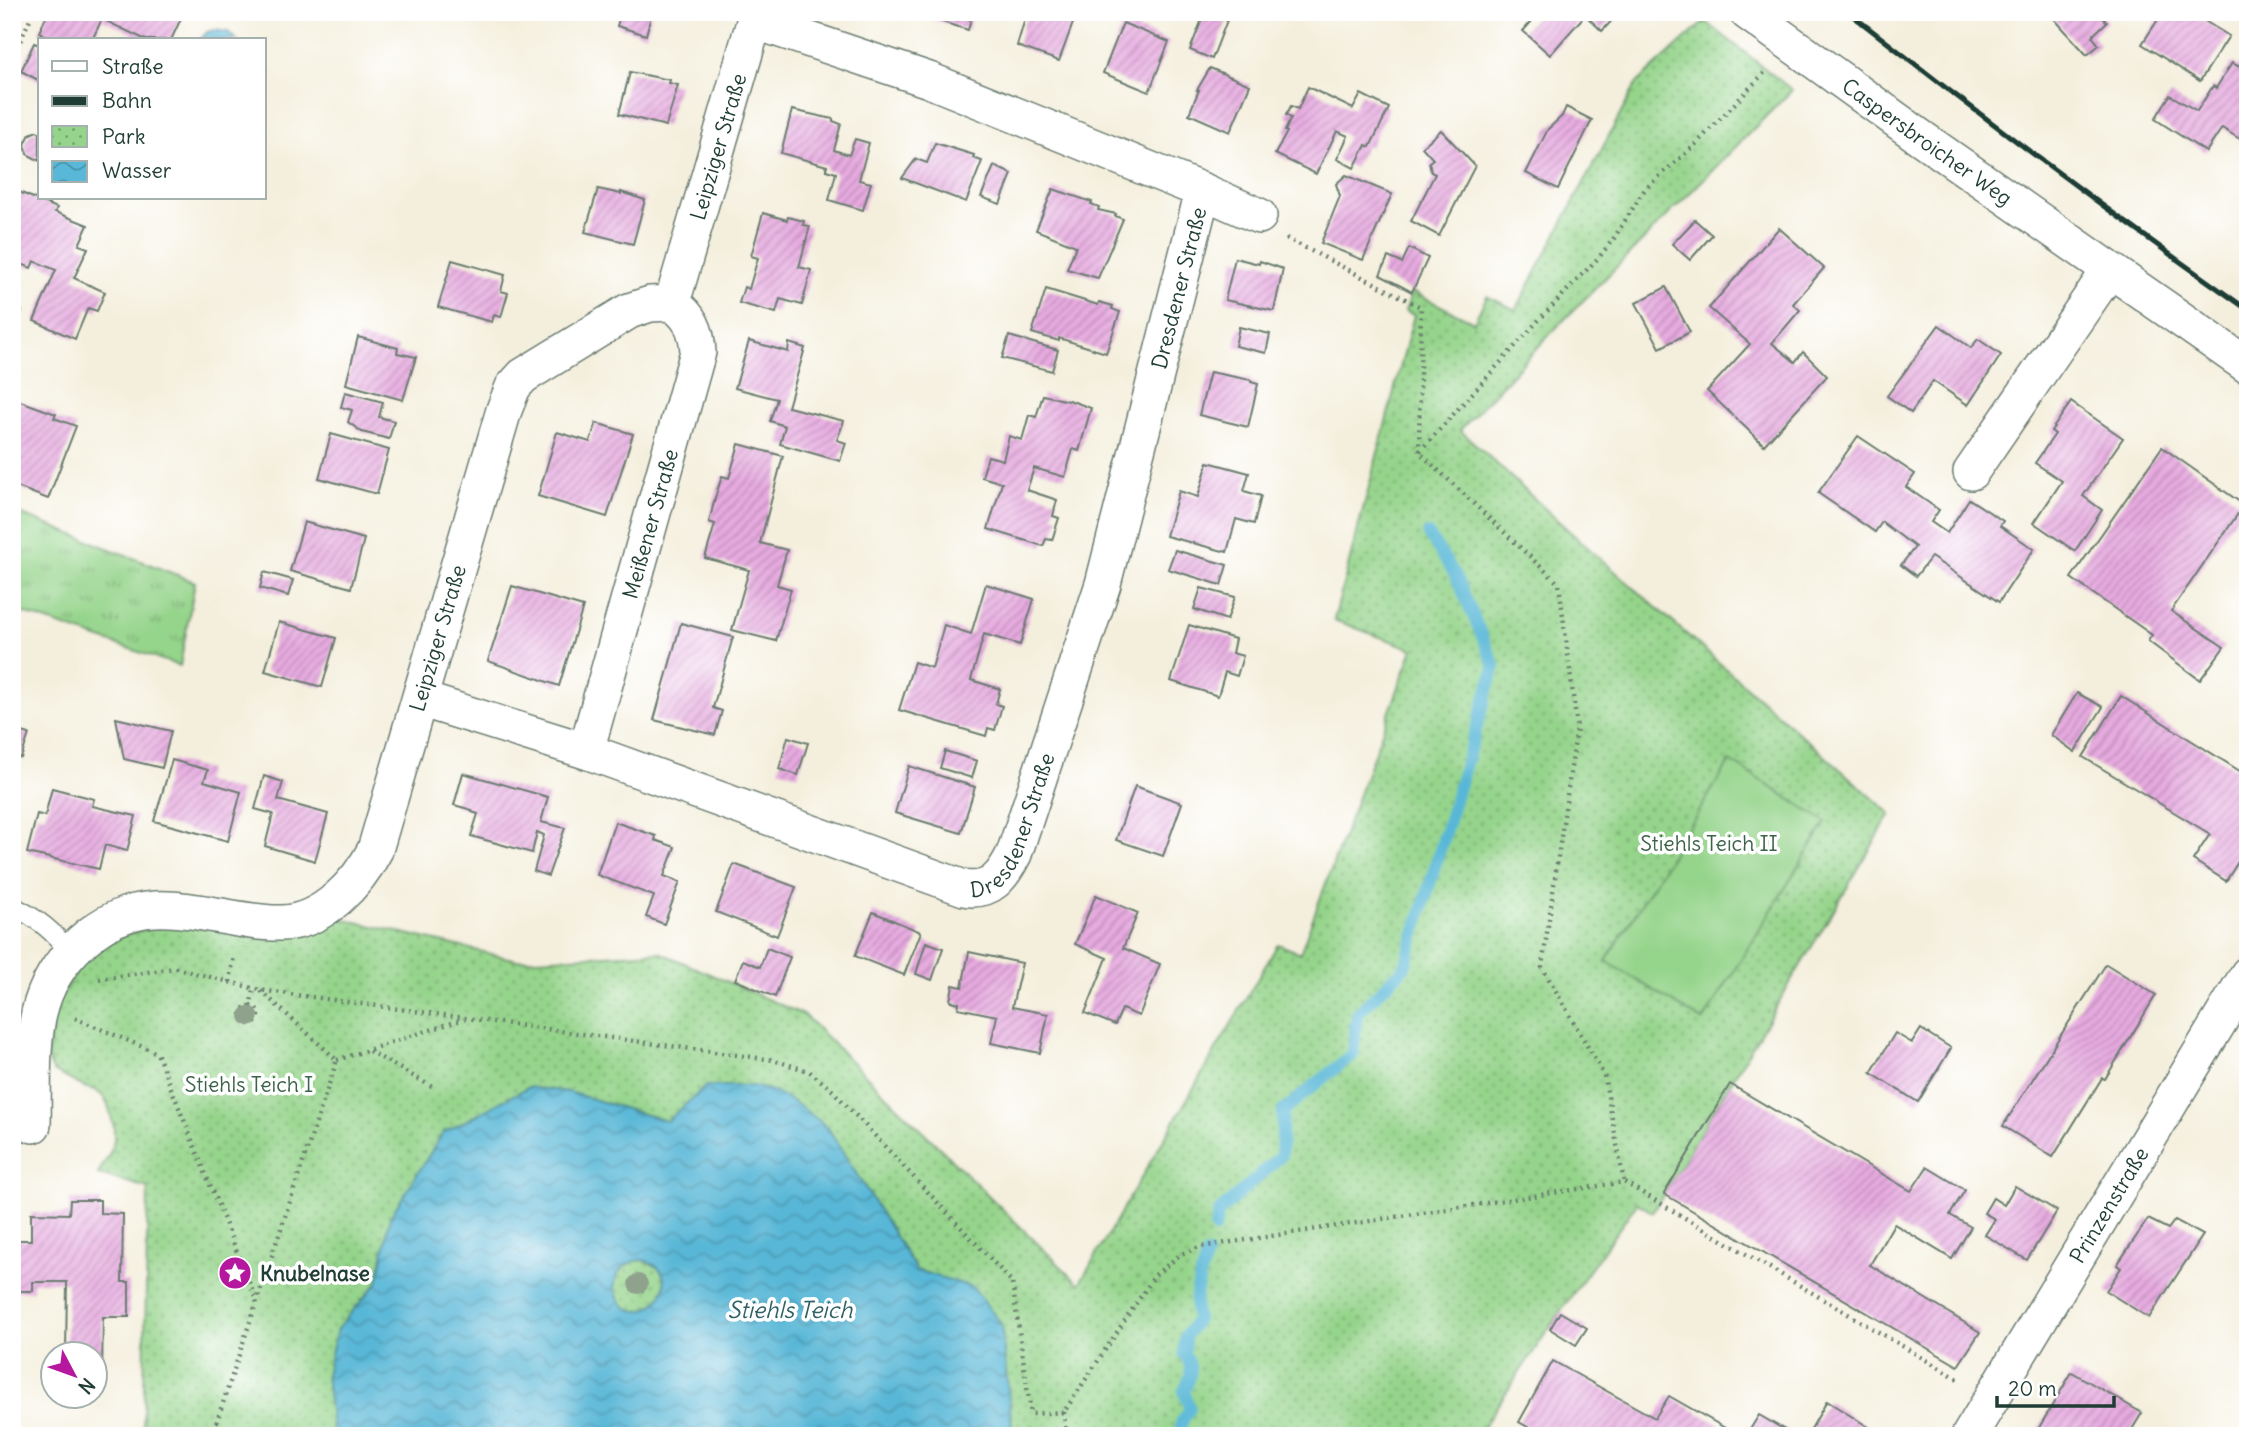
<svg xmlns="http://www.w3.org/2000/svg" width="2260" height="1448" viewBox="0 0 2260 1448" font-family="Delius,sans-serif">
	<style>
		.grass { fill: url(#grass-tufts); stroke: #5a8860; stroke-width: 2 }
		.park { fill: url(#park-dots); stroke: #5a8860; stroke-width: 2 }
		.pitch { fill: #95d48b; stroke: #5a8860; stroke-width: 2 }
		.water { fill: url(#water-waves); stroke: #3c7a86; stroke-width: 2; fill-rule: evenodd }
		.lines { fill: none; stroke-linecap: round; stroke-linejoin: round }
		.stream { stroke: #59b7d7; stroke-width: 12 }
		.building { fill: url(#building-hatch) }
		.service-casing { stroke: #6a7b6f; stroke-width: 21 }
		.minor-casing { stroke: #6a7b6f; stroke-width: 38 }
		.path { stroke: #6a7b6f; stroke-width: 4.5; stroke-dasharray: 2 5; stroke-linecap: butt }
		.service { stroke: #fff; stroke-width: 18 }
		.minor { stroke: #fff; stroke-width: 35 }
		.rail { stroke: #1f3d34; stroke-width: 5 }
		.tree { fill: #8fa28c }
		.labels { text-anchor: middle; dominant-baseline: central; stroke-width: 7; stroke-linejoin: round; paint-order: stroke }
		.street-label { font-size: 21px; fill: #1f3d34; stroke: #fff }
		.park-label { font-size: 21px; fill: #3c634a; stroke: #fff }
		.poi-label { font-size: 21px; font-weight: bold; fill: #1f3d34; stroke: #fff; text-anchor: start }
		.water-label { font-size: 23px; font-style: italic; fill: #306265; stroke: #fff }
	</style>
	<defs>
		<pattern id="grass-tufts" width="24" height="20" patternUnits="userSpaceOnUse" patternTransform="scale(1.75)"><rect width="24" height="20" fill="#95d48b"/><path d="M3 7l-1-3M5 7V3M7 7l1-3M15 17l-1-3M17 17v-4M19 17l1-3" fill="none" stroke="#79ad72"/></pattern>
		<pattern id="park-dots" width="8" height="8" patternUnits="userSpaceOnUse" patternTransform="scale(1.75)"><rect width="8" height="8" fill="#95d48b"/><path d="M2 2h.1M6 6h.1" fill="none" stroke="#79ad72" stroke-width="1.8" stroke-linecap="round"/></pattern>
		<pattern id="water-waves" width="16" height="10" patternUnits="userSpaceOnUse" patternTransform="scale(1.75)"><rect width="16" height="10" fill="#59b7d7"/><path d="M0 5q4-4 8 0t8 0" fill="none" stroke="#4996af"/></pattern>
		<pattern id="building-hatch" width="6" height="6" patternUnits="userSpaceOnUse" patternTransform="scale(1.75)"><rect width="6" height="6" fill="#e7aae0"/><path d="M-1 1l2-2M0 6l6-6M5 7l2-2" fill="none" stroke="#bb8cb6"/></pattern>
	</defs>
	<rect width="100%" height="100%" fill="#fff"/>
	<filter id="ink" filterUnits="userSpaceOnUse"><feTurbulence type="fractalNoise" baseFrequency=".0143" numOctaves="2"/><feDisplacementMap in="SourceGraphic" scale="14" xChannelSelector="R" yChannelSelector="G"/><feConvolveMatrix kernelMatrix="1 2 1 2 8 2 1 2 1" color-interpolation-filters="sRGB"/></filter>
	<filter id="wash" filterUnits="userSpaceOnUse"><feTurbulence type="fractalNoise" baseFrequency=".00686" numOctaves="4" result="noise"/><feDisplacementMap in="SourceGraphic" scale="28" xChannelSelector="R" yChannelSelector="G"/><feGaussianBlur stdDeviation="1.57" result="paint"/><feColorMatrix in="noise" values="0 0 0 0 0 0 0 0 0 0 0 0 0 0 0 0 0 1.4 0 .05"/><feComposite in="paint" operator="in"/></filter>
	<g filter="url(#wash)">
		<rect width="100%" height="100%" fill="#f4efdd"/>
		<polygon class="grass" points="12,511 195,582 180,666 12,609"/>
		<polygon class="park" points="1705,21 1792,90 1556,328 1460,430 1568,530 1891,814 1664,1194 1652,1212 1637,1203 1560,1312 1477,1436 143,1436 148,1188 98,1174 110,1153 114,1141 114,1128 109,1108 104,1097 95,1090 84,1087 53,1071 47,1057 58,1001 84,960 106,944 132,932 168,924 339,918 517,960 659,952 804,1015 1079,1284 1278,944 1300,953 1413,649 1334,620 1414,315 1405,311 1412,292 1474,322 1487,296 1516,310 1637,83"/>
		<polygon class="pitch" points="1730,761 1826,822 1703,1021 1606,961"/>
		<g class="water">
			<polygon points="214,30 228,32 237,40 200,40 207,32"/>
			<path d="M706,1086C722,1087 741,1084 757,1087C784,1092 807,1111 828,1128L916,1270L973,1287L1001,1324L1013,1436H333L326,1375L337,1329L378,1282L390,1217L443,1133L528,1087L569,1092L667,1121ZM642,1260C694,1273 643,1337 619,1299C607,1280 623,1261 642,1260Z"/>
		</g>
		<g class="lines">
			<g class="stream">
				<polyline points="1215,1228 1219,1212 1281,1156 1283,1111 1353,1054 1357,1014 1405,967 1495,666 1456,576 1428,534"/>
				<path d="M1181,1436V1423L1190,1409L1184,1391C1191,1378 1194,1366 1184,1354L1185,1337L1197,1319C1192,1296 1201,1275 1207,1254"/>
			</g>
		</g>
		<g id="blocks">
			<g class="building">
				<polygon points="48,12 184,12 171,40 146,40 102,19 92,40 55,40 39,32"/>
				<polygon points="621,12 639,12 651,16 646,35 617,26"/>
				<polygon points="928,12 973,12 968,30 926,17"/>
				<polygon points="1027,12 1079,12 1077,16 1076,15 1059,61 1017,46"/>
				<polygon points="1205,12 1222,12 1229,15 1212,59 1190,50"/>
				<polygon points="1540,12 1620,12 1602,31 1585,15 1550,55 1523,31"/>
				<polygon points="2048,12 2098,12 2107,22 2092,36 2099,45 2087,55"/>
				<polygon points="2163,12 2190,12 2229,36 2200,81 2142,44"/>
				<polygon points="1123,23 1169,42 1149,92 1103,73"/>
				<polygon points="34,43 40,45 40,81 21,71"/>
				<polygon points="2232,63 2248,71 2248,144 2222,128 2206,152 2155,119 2170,95 2197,111 2213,86 2216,88"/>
				<polygon points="1210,68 1250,85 1230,132 1189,114 1199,90 1197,90"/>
				<polygon points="630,72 670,80 669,83 678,85 666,126 619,114"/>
				<polygon points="1308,87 1353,109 1361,94 1389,108 1370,147 1366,145 1354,168 1337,159 1348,136 1337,131 1316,174 1275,154 1287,132 1285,131 1291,118 1286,115 1291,106 1298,109"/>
				<polygon points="1566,107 1592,120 1558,189 1526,173 1548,129 1562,116"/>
				<polygon points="792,110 833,119 833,121 841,124 834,150 849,155 855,139 869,143 859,180 871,183 863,210 829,200 836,173 826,170 827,166 781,153"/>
				<polygon points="1441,130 1475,166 1439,236 1411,221 1435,174 1431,172 1429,162 1433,159 1422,147"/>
				<polygon points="37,131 40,133 40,161 27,154 25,144 30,134"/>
				<polygon points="935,143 974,155 973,158 982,161 966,202 902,178 916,159 927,163"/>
				<polygon points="994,166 1012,174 1000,204 981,197"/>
				<polygon points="1346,175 1392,194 1363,260 1321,243 1340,196 1336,184"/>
				<polygon points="12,189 57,208 55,212 88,225 79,245 88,248 74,278 105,292 97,311 88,308 75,339 34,321 56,270 34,261 31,268 12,260"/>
				<polygon points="598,189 621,194 621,192 645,200 633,244 585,232"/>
				<polygon points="1053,189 1092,202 1091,204 1099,207 1098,210 1116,214 1115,216 1123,219 1098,278 1067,269 1076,246 1036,230"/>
				<polygon points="763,213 787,220 788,217 804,221 803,225 810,226 799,267 811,270 802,305 780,299 776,313 739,303 744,287 749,289 758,258 751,256"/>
				<polygon points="1695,220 1712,235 1690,260 1672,244"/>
				<polygon points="1779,228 1824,268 1793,304 1800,310 1772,343 1795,362 1803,352 1827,376 1764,445 1707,391 1750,344 1709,308"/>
				<polygon points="1409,248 1428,258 1412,292 1380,275 1388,257 1402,263"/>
				<polygon points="1235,258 1259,264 1260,261 1283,269 1274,311 1225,300"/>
				<polygon points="452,260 505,275 501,291 508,293 501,317 494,315 492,322 438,307"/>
				<polygon points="1666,287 1690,332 1660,348 1636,303"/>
				<polygon points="1046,289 1098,305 1099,302 1113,306 1112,309 1120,312 1106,353 1059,338 1059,341 1032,333"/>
				<polygon points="12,291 20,294 15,308 22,311 12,334"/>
				<polygon points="1939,325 1971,348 1978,339 2001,355 1968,405 1933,381 1911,413 1887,396"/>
				<polygon points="1239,327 1270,334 1266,353 1235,346"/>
				<polygon points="1009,336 1058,350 1052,371 1002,358"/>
				<polygon points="358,337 398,348 397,353 416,357 403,400 346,384"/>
				<polygon points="749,341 788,352 789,343 805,348 788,407 844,421 837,440 846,443 840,461 780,444 785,426 770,421 777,399 735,388"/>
				<polygon points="1210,372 1251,380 1251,382 1258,384 1248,427 1199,415"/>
				<polygon points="345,392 383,402 379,417 394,421 389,439 362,432 348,422 352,410 341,407"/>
				<polygon points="1043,395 1068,401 1069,400 1091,408 1079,451 1073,449 1065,477 1034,468 1027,490 1057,500 1053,516 1059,518 1052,540 1046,539 1043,546 988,529 1002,483 982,477 988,456 1003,460 1009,436 1022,440 1029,415 1036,417"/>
				<polygon points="12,398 56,414 54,418 76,426 48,499 12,485"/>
				<polygon points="2071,402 2123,438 2083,496 2102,510 2075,551 2034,523 2062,481 2035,463 2055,434 2051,431"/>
				<polygon points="596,423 633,434 607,517 538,496 557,432 590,442"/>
				<polygon points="331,434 389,450 377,494 319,478"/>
				<polygon points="1858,436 1915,474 1906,487 1939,510 1931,522 1947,533 1969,499 2003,521 2000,526 2034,549 1999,602 1931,557 1916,576 1901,565 1915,547 1882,522 1875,532 1818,493"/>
				<polygon points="739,444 783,456 760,543 787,550 777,585 791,589 776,641 732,630 749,570 705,558 715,524 709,522 715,498 722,476 729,478"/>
				<polygon points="2162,447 2244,505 2171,611 2224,647 2200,680 2148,641 2152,635 2071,578"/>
				<polygon points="1208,462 1249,473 1244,491 1261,496 1254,524 1236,519 1227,552 1166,536 1179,491 1198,497"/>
				<polygon points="304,522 364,539 351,588 290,571"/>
				<polygon points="1175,550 1227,565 1221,585 1168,569"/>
				<polygon points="264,572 293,580 288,596 260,588"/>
				<polygon points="986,584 1034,599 1020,645 984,634 971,680 1000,689 996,704 1002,706 995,730 988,728 986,736 899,710 914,662 932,668 944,625 971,634"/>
				<polygon points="512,586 583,607 559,686 488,661"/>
				<polygon points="1201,588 1235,597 1227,620 1194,609"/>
				<polygon points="279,622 336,638 322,687 265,671"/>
				<polygon points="681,623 733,637 713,708 722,711 715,735 654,720"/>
				<polygon points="1189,625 1235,639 1232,653 1243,656 1237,676 1225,672 1218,696 1171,681"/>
				<polygon points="2077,693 2103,707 2075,752 2051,735"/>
				<polygon points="2121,696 2246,775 2248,773 2248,846 2226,881 2193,860 2210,834 2083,757"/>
				<polygon points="116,718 171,731 162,768 124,759"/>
				<polygon points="12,729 29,734 21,758 12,756"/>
				<polygon points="788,737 808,743 798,775 779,769"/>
				<polygon points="945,751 977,761 972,778 940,768"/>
				<polygon points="172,760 208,770 204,781 241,792 228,841 154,821"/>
				<polygon points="909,766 975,787 961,833 895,813"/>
				<polygon points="463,773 548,797 541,822 565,828 548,876 534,871 544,835 537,832 532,853 471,836 478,814 472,812 472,810 454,805"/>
				<polygon points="264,776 283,782 278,800 328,814 315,861 265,846 273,814 255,809"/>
				<polygon points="1135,786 1182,803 1163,856 1116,840"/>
				<polygon points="52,788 94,799 92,806 136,816 127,851 105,845 99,869 27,853 37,814 45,816"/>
				<polygon points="615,822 656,836 655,840 675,847 664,876 680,882 664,924 646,917 654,896 597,875"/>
				<polygon points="734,864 796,887 777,936 716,912"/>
				<polygon points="1096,895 1138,913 1123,948 1160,964 1139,1016 1122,1009 1115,1025 1085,1013 1107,958 1075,944"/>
				<polygon points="873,912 921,932 904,975 855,956"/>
				<polygon points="926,942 943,948 932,980 916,974"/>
				<polygon points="767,948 790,957 775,997 735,980 743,960 760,967"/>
				<polygon points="969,952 1022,963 1012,1007 1048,1014 1040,1053 991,1043 997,1016 958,1008 959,1003 950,1001 953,985 962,987"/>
				<polygon points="2106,964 2156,995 2105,1079 2102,1078 2053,1157 2003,1126"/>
				<polygon points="1921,1029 1951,1048 1918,1102 1871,1073 1895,1033 1912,1043"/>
				<polygon points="1730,1084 1911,1191 1927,1167 1965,1190 1950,1215 1971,1227 1952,1259 1894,1224 1870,1265 1980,1332 1958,1366 1664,1194"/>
				<polygon points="2015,1186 2057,1211 2027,1260 1985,1235 1995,1219 1984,1213 1993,1198 2004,1205"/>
				<polygon points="70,1200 100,1200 100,1213 123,1214 122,1282 129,1282 129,1317 103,1317 102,1371 94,1371 94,1354 66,1354 67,1282 33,1282 33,1291 12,1291 12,1240 31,1240 31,1213 69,1214"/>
				<polygon points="2148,1219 2168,1229 2175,1220 2203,1235 2149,1318 2106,1291 2121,1268 2117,1265"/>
				<polygon points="1560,1312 1587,1328 1576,1345 1550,1329"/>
				<polygon points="1553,1361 1655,1418 1669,1396 1739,1436 1544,1436 1519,1422"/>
				<polygon points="2072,1372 2142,1413 2128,1436 2034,1436"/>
				<polygon points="1827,1401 1883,1436 1807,1436"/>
				<polygon points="1759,1415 1795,1436 1746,1436"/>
			</g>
		</g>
	</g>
	<g filter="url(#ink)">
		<use href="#blocks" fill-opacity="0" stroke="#6a7b6f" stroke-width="2"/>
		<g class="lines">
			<defs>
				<path id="service" d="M12,906C36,917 54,931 69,952"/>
				<g id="minor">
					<path id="s1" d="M1747,12L1920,137L2248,366"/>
					<polyline points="1203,191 1259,216"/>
					<path id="s2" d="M672,303L757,12"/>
					<polyline points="1971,472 2109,271"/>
					<path id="s3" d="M420,699L586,751L964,888C991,893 1003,876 1014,854L1103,584L1203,191L929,80L754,21"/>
					<path id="s4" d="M586,751L698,352C697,330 690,316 672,303"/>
					<path id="s5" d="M33,1125C34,1088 31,1049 39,1013C51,961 99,912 155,909C197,907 241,924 282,923C323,922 358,883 375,850L504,410L513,387L523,376L629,311L650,304L672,303"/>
					<path id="s6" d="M1969,1436L2248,974"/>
				</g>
			</defs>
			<use href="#service" class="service-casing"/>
			<use href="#minor" class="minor-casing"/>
			<g class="path">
				<polyline points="12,60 33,12"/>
				<polyline points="1286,238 1421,307 1419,452 1559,584 1577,727 1542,967 1604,1075 1624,1182"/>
				<polyline points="1420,451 1538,321 1600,256 1614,238 1645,189 1694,146 1766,71"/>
				<polyline points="99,979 176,968 260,990 773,1060 809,1071 833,1091 1012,1282 1031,1414 1064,1412 1155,1275 1181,1254 1200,1247 1624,1182 1960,1380"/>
				<polyline points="230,982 234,955"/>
				<circle cx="250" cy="1015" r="9"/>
				<polyline points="250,1007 254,988"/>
				<polyline points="75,1018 157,1053 257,1302"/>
				<polyline points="369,1051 434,1088"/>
				<polyline points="337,1060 464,1019"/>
				<polyline points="1064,1412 1066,1436"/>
				<polyline points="212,1436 337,1060 260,990"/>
			</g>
			<use href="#service" class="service"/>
			<use href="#minor" class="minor"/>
			<path class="rail" d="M1848,12C1979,115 2112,214 2248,310"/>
		</g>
		<g class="tree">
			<circle cx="249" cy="1016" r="10"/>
			<circle cx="638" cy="1284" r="10"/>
		</g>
	</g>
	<defs>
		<symbol id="sight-disc" viewBox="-11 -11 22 22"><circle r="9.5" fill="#b5179e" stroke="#fff"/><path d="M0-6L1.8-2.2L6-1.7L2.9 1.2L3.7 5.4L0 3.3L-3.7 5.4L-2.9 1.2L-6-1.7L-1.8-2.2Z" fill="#fff"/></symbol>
	</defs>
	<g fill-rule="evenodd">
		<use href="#sight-disc" x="216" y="1254" width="38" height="38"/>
	</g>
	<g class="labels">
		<g class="street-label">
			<text stroke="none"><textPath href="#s1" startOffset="222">Caspersbroicher Weg</textPath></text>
			<text stroke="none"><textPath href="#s2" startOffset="163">Leipziger Straße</textPath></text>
			<text stroke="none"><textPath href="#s3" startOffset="1232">Dresdener Straße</textPath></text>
			<text stroke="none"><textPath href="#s4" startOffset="236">Meißener Straße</textPath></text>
			<text stroke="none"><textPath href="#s5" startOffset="751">Leipziger Straße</textPath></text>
			<text stroke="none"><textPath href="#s3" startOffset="665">Dresdener Straße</textPath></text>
			<text stroke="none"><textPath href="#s6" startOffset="270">Prinzenstraße</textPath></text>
		</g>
		<g class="park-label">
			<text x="1709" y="843">Stiehls Teich II</text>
			<text x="249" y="1084">Stiehls Teich I</text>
		</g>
		<g class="poi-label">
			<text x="260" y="1273">Knubelnase</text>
		</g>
		<g class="water-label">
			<text x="790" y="1309">Stiehls Teich</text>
		</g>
	</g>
	<rect width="2260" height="1448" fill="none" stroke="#fff" stroke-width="42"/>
	<rect x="38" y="38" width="228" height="161" fill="#ffffff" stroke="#a5b1ae" stroke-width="2"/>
	<rect x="52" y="61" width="35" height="10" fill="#ffffff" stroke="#a5b1ae" stroke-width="2"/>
	<text x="102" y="74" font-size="21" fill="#1f3d34">Straße</text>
	<rect x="52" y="96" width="35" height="10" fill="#1f3d34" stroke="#a5b1ae" stroke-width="2"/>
	<text x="102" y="108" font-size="21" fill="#1f3d34">Bahn</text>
	<rect x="52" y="126" width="35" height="21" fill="url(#park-dots)" stroke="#a5b1ae" stroke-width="2"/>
	<text x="102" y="144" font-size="21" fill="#1f3d34">Park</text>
	<rect x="52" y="161" width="35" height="21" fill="url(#water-waves)" stroke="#a5b1ae" stroke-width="2"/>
	<text x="102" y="178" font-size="21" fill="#1f3d34">Wasser</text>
	<g transform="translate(74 1375) rotate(131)"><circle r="33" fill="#ffffff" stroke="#a5b1ae" stroke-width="2"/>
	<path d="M0-5L12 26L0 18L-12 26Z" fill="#b5179e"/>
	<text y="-10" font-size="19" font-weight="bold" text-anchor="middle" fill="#1f3d34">N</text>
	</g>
	<path d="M1997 1396v10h117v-10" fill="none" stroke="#1f3d34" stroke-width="3.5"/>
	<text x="2008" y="1396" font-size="21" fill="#1f3d34" stroke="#ffffff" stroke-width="5" paint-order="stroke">20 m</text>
</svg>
